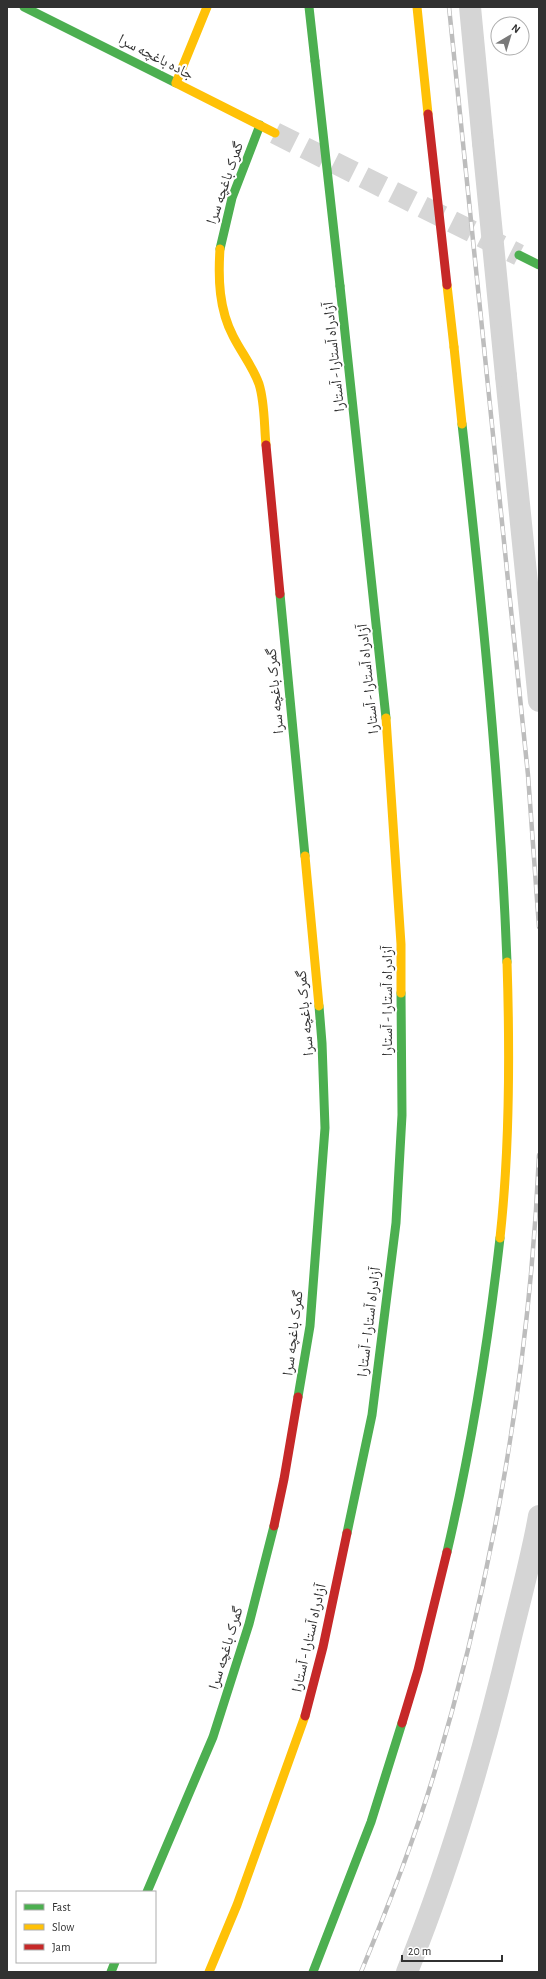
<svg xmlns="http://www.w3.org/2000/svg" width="546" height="1979" viewBox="0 0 546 1979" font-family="'Alegreya Sans','Noto Naskh Arabic',sans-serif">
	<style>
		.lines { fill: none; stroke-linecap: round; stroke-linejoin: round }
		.primary-tunnel { stroke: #d6d6d6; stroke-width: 22; stroke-dasharray: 22 11; stroke-linecap: butt }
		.street { stroke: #d5d5d5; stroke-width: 22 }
		.fast { stroke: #4caf50; stroke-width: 9 }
		.slow { stroke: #ffc107; stroke-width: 9 }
		.jam { stroke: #c62828; stroke-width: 9 }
		.rail-casing { stroke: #bdbdbd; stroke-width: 4.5 }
		.rail { stroke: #fff; stroke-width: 3; stroke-dasharray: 9; stroke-linecap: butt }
		.street-bridge { stroke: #d5d5d5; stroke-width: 22 }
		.fast-bridge { stroke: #4caf50; stroke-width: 9 }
		.slow-bridge { stroke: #ffc107; stroke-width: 9 }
		.jam-bridge { stroke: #c62828; stroke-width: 9 }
		.labels { text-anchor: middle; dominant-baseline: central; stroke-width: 4; stroke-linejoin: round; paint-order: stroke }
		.street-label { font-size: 15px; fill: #313131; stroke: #fff }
	</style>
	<rect width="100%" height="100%" fill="#fff"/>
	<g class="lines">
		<polyline class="primary-tunnel" points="275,133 519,255"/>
		<g class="street">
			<polyline points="470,7 483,143"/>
			<polyline points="506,376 539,701"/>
			<path d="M407,1972C451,1863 484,1751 511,1637C521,1596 532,1556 539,1516"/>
		</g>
		<g class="fast">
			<polyline points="24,7 176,83"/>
			<polyline points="309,7 315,61"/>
			<polyline points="220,249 232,198 260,125"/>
			<polyline points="519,255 539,265"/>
			<polyline points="340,286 386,718"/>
			<path d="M462,424C482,603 500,782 507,962"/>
			<polyline points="280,594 305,856"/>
			<polyline points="298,1397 310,1326 325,1128 322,1043 319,1006"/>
			<polyline points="347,1533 372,1415 396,1223 402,1115 401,993"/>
			<path d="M447,1552C471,1449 488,1344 500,1238"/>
			<polyline points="147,1892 213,1737 249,1624 274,1526"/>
			<polyline points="111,1972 115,1962"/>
			<polyline points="313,1972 371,1822 402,1723"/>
		</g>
		<g class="slow">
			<polyline points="207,7 176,83 275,133"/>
			<polyline points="417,7 428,114"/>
			<path d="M220,249C218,279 219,309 233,336C241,352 253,367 259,384C265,403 264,426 266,445"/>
			<polyline points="454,347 462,424"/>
			<polyline points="386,718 401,944 401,993"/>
			<polyline points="305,856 319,1006"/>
			<path d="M500,1238C510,1147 510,1054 507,962"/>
			<polyline points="209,1972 237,1905 305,1716"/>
		</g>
		<g class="jam">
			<polyline points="266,445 280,594"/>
			<polyline points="274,1526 284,1479 298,1397"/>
			<polyline points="305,1716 323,1647 347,1533"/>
			<polyline points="402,1723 418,1670 447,1552"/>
		</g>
		<defs>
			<g id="rail">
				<polyline points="449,7 528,775 539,927"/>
				<path d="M361,1972C388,1907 414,1841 434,1774C494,1575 530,1363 539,1155"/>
			</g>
		</defs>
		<use href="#rail" class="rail-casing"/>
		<use href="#rail" class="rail"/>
		<polyline class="street-bridge" points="483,143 506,376"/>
		<polyline class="fast-bridge" points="315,61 340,286"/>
		<polyline class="slow-bridge" points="447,285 454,347"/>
		<polyline class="jam-bridge" points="428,114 447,285"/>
	</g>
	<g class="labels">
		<g class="street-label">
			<text transform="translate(156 57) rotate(27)">جاده باغچه سرا</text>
			<text transform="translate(225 183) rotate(-71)">گمرک باغچه سرا</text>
			<text transform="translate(334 357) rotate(-96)">آزادراه آستارا - آستارا</text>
			<text transform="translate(368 679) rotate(-96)">آزادراه آستارا - آستارا</text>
			<text transform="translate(275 691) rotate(-95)">گمرک باغچه سرا</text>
			<text transform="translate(387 1001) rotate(-90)">آزادراه آستارا - آستارا</text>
			<text transform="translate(305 1013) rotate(-95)">گمرک باغچه سرا</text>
			<text transform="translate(369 1322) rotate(-83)">آزادراه آستارا - آستارا</text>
			<text transform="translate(293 1333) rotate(-83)">گمرک باغچه سرا</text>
			<text transform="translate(309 1638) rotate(-77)">آزادراه آستارا - آستارا</text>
			<text transform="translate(226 1648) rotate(-73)">گمرک باغچه سرا</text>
		</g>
	</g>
	<rect width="546" height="1979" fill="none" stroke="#313131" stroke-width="16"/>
	<rect x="16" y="1891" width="140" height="72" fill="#ffffff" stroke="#adadad"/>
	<rect x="24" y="1904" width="20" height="6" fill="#4caf50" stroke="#adadad"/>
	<text x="52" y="1911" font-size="12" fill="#313131">Fast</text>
	<rect x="24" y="1924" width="20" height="6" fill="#ffc107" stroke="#adadad"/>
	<text x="52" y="1931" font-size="12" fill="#313131">Slow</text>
	<rect x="24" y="1944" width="20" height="6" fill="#c62828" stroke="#adadad"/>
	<text x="52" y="1951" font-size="12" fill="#313131">Jam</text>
	<g transform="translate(510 36) rotate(38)"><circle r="19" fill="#ffffff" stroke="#adadad"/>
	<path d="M0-3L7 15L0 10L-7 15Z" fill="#797979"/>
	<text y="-6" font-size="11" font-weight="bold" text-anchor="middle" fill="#313131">N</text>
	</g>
	<path d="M402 1955v6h100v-6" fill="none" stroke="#313131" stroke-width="2"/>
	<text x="408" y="1955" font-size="12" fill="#313131" stroke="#ffffff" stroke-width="3" paint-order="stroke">20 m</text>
</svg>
